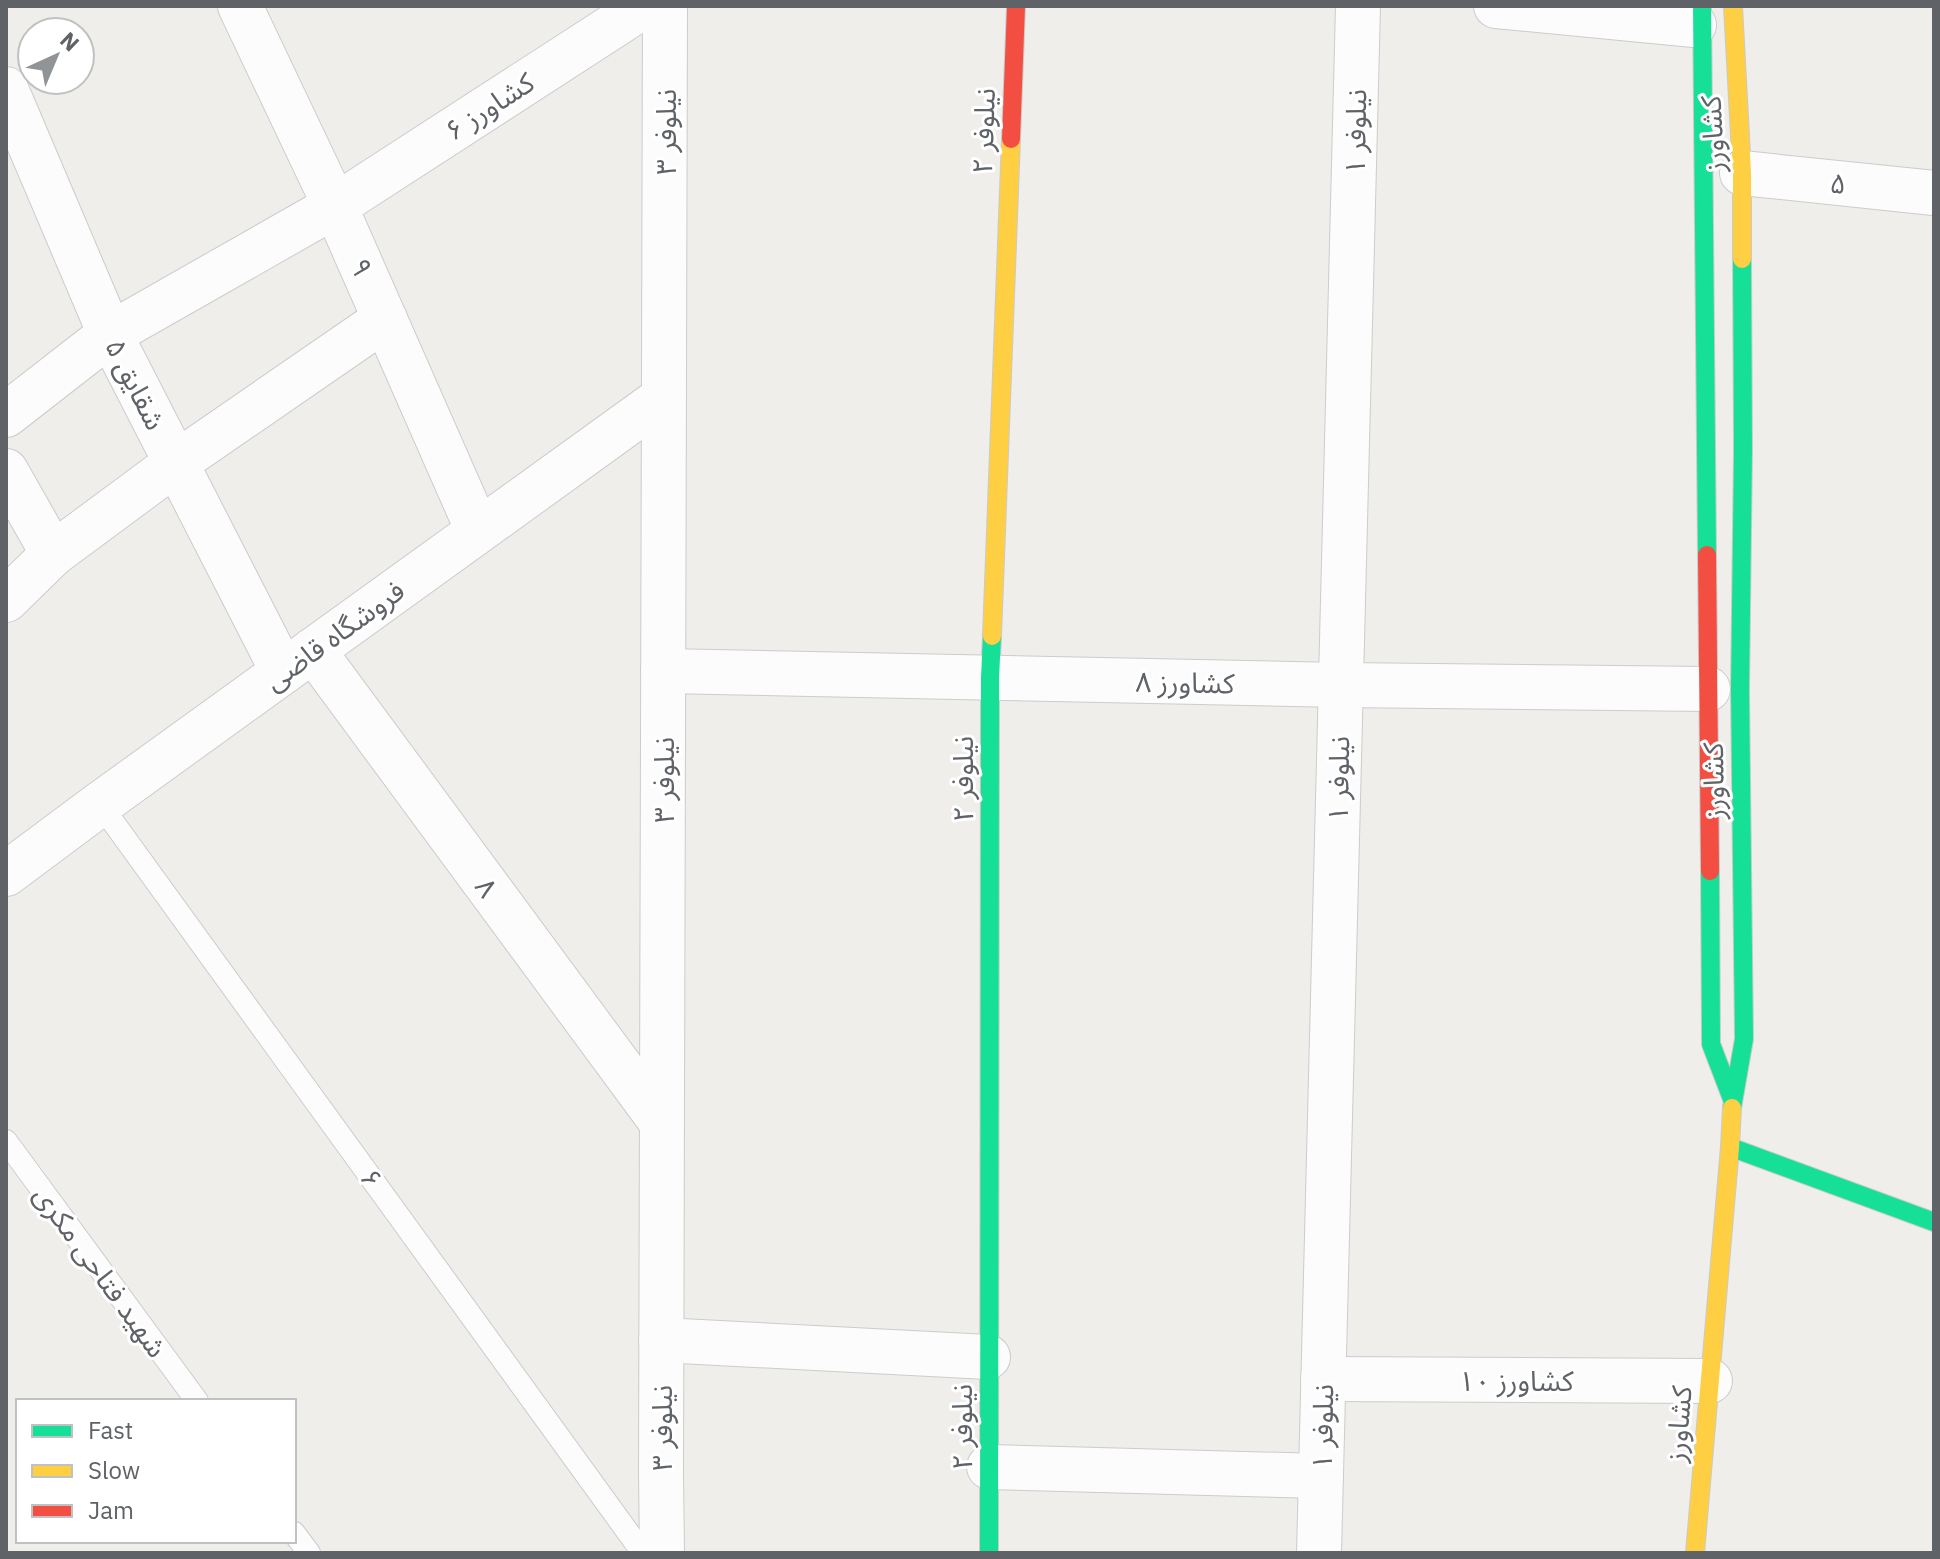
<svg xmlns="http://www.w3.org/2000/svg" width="1940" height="1559" viewBox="0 0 1940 1559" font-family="'IBM Plex Sans','Noto Sans Arabic',sans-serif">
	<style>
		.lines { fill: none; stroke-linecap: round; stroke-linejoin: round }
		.lane-casing { stroke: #cbcccc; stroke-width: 24 }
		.street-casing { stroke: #cbcccc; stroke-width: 46 }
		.fast-casing { stroke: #cacacb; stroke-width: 20 }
		.slow-casing { stroke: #cacacb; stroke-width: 20 }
		.jam-casing { stroke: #cacacb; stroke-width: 20 }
		.lane { stroke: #fdfcfc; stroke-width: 22 }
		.street { stroke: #fdfcfc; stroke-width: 44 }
		.fast { stroke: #16e098; stroke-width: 18 }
		.slow { stroke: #ffcf43; stroke-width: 18 }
		.jam { stroke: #f24e42; stroke-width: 18 }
		.labels { text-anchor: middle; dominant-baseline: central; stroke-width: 6; stroke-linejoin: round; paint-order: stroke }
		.street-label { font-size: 28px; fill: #5f6368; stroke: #fff }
	</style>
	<rect width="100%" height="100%" fill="#efeeea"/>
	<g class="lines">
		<defs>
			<g id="lane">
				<polyline points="100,804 643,1553"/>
				<polyline points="6,1141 197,1401"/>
				<polyline points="294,1533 309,1553"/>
			</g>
			<g id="street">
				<polyline points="240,6 335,206 478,531"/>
				<polyline points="1496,6 1694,25"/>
				<polyline points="6,89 110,334 283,672"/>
				<polyline points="1742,173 1934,193"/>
				<polyline points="6,415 110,334 335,206 644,6"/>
				<polyline points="6,471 53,554"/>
				<polyline points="6,600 53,554 176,463 385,319"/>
				<polyline points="313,650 662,1123"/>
				<polyline points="663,671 1341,685 1708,689"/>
				<polyline points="6,874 100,804 664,397"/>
				<polyline points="661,1340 988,1357"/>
				<polyline points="1323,1379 1710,1381"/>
				<polyline points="989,1467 1321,1476"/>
				<polyline points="662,1553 661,1473 665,6"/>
				<polyline points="1319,1553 1358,6"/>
			</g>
			<g id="fast">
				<polyline points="1702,6 1707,555"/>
				<polyline points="1710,871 1711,1044 1732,1099"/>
				<polyline points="1732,1108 1744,1039 1740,690 1743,450 1742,259"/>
				<polyline points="1730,1147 1934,1222"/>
				<polyline points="989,1553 990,678 992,636"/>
			</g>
			<g id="slow">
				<polyline points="1733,6 1742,173 1742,259"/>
				<polyline points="992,636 1011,139"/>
				<polyline points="1695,1553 1730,1147 1732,1108"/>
			</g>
			<g id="jam">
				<polyline points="1011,139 1016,6"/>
				<polyline points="1707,555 1710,871"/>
			</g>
		</defs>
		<use href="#lane" class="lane-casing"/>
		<use href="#street" class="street-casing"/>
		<use href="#fast" class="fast-casing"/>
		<use href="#slow" class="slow-casing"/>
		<use href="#jam" class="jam-casing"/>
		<use href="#lane" class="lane"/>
		<use href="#street" class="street"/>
		<use href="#fast" class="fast"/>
		<use href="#slow" class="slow"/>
		<use href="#jam" class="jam"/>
	</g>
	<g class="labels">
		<g class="street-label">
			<text transform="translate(489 106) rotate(-33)">کشاورز ۶</text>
			<text transform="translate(983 131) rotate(-88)">نیلوفر ۲</text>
			<text transform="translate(665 132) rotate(-90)">نیلوفر ۳</text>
			<text transform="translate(1355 132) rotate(-89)">نیلوفر ۱</text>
			<text transform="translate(1712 134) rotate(-93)">کشاورز</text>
			<text transform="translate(1838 183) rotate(6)">۵</text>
			<text transform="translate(362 267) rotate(66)">۹</text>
			<text transform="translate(136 384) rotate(63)">شقایق ۵</text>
			<text transform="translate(334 635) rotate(-36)">فروشگاه قاضی</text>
			<text transform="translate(1185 682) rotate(1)">کشاورز ۸</text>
			<text transform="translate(962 779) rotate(-90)">نیلوفر ۲</text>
			<text transform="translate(1338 779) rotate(-89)">نیلوفر ۱</text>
			<text transform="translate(663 780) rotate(-90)">نیلوفر ۳</text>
			<text transform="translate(1713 781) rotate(-91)">کشاورز</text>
			<text transform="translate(487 887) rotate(54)">۸</text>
			<text transform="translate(372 1178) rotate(54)">۶</text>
			<text transform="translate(101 1271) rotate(54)">شهید فتاحی مکری</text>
			<text x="1516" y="1380">کشاورز ۱۰</text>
			<text transform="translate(1678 1424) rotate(-85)">کشاورز</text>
			<text transform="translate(961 1427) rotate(-90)">نیلوفر ۲</text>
			<text transform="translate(1322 1427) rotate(-89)">نیلوفر ۱</text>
			<text transform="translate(661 1428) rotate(-90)">نیلوفر ۳</text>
		</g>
	</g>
	<rect width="1940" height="1559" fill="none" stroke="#5f6368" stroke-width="16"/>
	<rect x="16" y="1399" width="280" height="144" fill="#ffffff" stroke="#bfc1c3" stroke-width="2"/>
	<rect x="32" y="1425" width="40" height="12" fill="#16e098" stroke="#bfc1c3" stroke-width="2"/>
	<text x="88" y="1439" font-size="24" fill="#5f6368">Fast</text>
	<rect x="32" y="1465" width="40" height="12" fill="#ffcf43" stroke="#bfc1c3" stroke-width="2"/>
	<text x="88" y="1479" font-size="24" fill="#5f6368">Slow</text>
	<rect x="32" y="1505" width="40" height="12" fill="#f24e42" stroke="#bfc1c3" stroke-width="2"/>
	<text x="88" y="1519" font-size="24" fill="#5f6368">Jam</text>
	<g transform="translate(56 56) rotate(44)"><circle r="38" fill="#ffffff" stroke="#bfc1c3" stroke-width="2"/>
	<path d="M0-6L14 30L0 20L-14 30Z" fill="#919496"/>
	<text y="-12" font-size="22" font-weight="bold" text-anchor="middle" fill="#5f6368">N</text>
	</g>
</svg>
